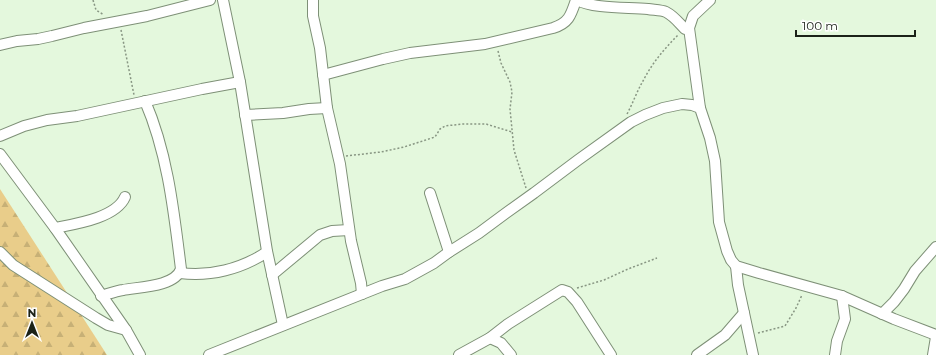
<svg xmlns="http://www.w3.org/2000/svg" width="936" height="355" viewBox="0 0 936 355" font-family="Montserrat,sans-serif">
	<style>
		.forest { fill: url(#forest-firs) }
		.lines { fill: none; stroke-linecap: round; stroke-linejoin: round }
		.minor-casing { stroke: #7e9077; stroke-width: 12 }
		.path { stroke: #889683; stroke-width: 1.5; stroke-dasharray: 2 2; stroke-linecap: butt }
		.minor { stroke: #fff; stroke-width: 10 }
	</style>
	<defs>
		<pattern id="forest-firs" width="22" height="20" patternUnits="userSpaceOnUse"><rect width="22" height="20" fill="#e9cd8a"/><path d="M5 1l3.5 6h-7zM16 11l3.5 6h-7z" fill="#c7b076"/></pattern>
	</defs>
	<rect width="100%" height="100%" fill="#e4f8dd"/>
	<polygon class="forest" points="0,189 107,355 0,355"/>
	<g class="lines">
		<defs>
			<g id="minor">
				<polyline points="223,0 240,82 267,251 283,325"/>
				<polyline points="313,0 313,16 320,48 327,108 340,164 351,241 361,283 362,294"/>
				<path d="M577,0C594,9 628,7 648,9C653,10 661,10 666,12C674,16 679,23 685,29"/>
				<polyline points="0,45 17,41 38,39 52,36 84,28 147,16 210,0"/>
				<path d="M323,75L383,59L410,53L485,44L553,28C569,23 571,15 576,0"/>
				<polyline points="700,108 689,28 693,16 710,0"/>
				<polyline points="245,115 283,113 309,109 327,108"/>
				<polyline points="0,136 24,126 47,120 77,116 202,89 240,82"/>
				<polyline points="0,154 55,228 126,330 140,355"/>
				<polyline points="430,193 449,252"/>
				<path d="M55,228C75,224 116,218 125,197"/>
				<polyline points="0,252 13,265 96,318 108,325 126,330"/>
				<polyline points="736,266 738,285 753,355"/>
				<path d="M180,273C210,277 241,269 267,252"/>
				<polyline points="272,275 320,235 332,231 349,230"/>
				<path d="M101,296C108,294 116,291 123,290C138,287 175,287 181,269C174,213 168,154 145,101"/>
				<polyline points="882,314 894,302 904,289 915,271 936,247"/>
				<polyline points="490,338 501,343 511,355"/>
				<polyline points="209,355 382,286 405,279 434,263 449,252 479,233 506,213 534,193 578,160 631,122 645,115 663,108 682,104 692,105 700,108 710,138 715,161 719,222 727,251 731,260 736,266 759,273 842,296 894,319 936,335"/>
				<polyline points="459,355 490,338 508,324 562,290 568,292 577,302 611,355"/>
				<polyline points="697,355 725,335 744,313"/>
				<polyline points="835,355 837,341 845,319 842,296"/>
				<polyline points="933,355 936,337"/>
			</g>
		</defs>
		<use href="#minor" class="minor-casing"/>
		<g class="path">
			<polyline points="93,0 96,10 104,15"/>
			<polyline points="121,30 134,95"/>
			<polyline points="498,51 501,63 510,82 512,92 510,109 514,150 526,188"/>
			<path d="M627,114C633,103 637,91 643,81C652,63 665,48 679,34"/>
			<polyline points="346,156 381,152 404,147 435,137 440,129 445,126 462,124 486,124 512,132"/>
			<polyline points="577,288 604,280 628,269 657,258"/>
			<polyline points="758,333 785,326 796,308 802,295"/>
		</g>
		<use href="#minor" class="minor"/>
	</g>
	<g transform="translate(32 323)" stroke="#ffffff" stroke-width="3" paint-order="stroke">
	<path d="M0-3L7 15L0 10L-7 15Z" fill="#1b2218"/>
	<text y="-6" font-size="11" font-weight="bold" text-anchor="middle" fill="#1b2218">N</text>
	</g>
	<path d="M796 30v6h119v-6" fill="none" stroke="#1b2218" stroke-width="2"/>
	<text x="802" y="30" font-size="12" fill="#1b2218" stroke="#ffffff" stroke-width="3" paint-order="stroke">100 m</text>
</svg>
